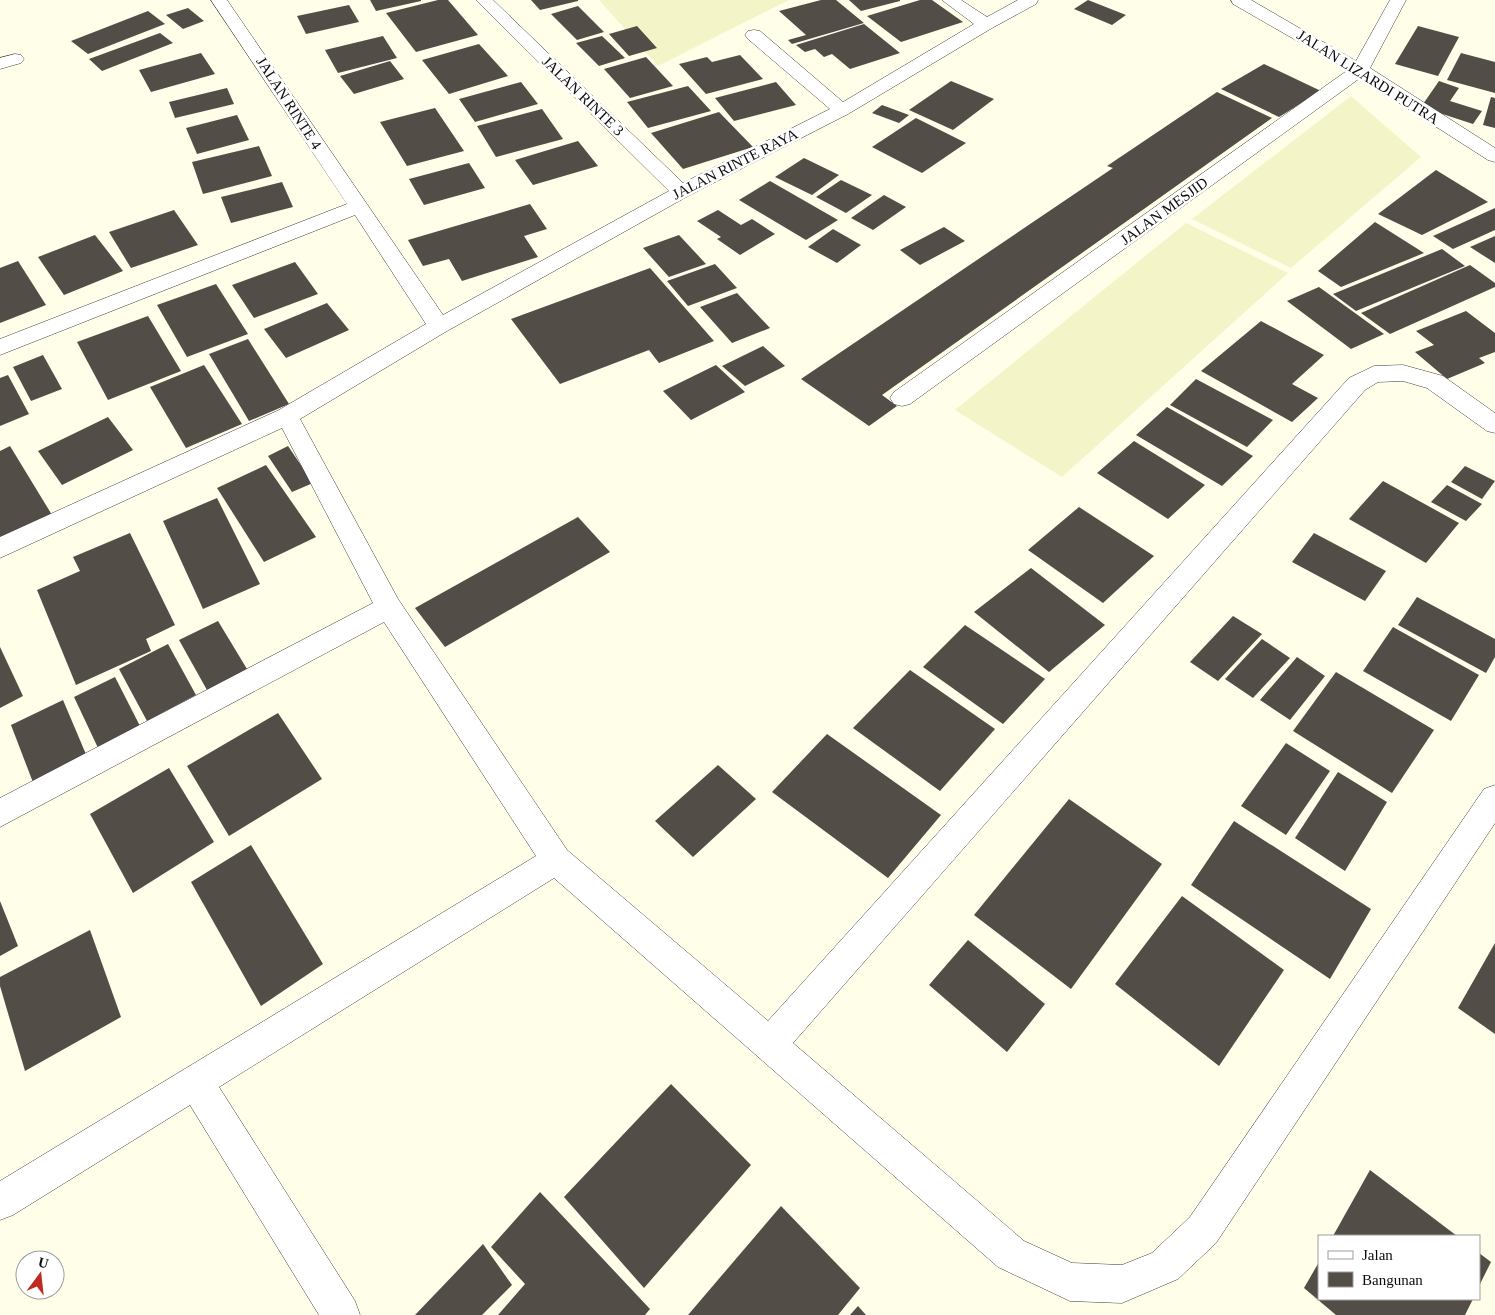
<svg xmlns="http://www.w3.org/2000/svg" width="1495" height="1315" viewBox="0 0 1495 1315" font-family="Georgia,serif">
	<style>
		.farmland { fill: #f3f5c8 }
		.building { fill: #534d47 }
		.lines { fill: none; stroke-linecap: round; stroke-linejoin: round }
		.minor-casing { stroke: #3e3e3e; stroke-width: 1 }
		.minor { fill: #fff; fill-rule: evenodd }
		.labels { text-anchor: middle; dominant-baseline: central; stroke-width: 5; stroke-linejoin: round; paint-order: stroke }
		.far-street-label { font-size: 15px; fill: #0b0b0b; stroke: #fff }
	</style>
	<rect width="100%" height="100%" fill="#fffee8"/>
	<g class="farmland">
		<polygon points="599,0 789,0 658,66"/>
		<polygon points="1351,96 1421,157 1291,268 1192,219"/>
		<polygon points="1186,223 1288,273 1062,477 955,410"/>
	</g>
	<g class="building">
		<polygon points="370,0 421,0 421,1 376,11"/>
		<polygon points="438,0 448,0 478,35 416,52 386,13"/>
		<polygon points="531,0 578,0 578,1 540,10"/>
		<polygon points="821,0 836,0 864,23 792,44 788,40 806,35 779,11"/>
		<polygon points="849,0 900,0 900,1 861,11"/>
		<polygon points="920,0 932,0 963,22 901,42 867,16"/>
		<polygon points="1088,0 1126,15 1112,25 1074,9"/>
		<polygon points="349,5 359,22 306,34 297,16"/>
		<polygon points="578,6 604,32 577,40 551,14"/>
		<polygon points="188,8 204,21 183,29 166,15"/>
		<polygon points="148,11 165,24 88,54 71,41"/>
		<polygon points="864,24 900,53 850,69 832,54 824,57 815,49 805,52 796,45"/>
		<polygon points="637,26 657,48 629,56 609,34"/>
		<polygon points="1418,26 1459,37 1438,76 1395,64"/>
		<polygon points="160,33 173,43 102,71 89,59"/>
		<polygon points="383,36 397,58 338,73 325,50"/>
		<polygon points="602,36 625,58 599,66 576,43"/>
		<polygon points="479,44 508,76 449,94 422,60"/>
		<polygon points="201,53 215,74 151,92 139,70"/>
		<polygon points="1461,53 1495,62 1495,93 1447,80"/>
		<polygon points="740,55 763,79 706,94 679,64 707,57 712,62"/>
		<polygon points="646,57 673,86 630,98 604,69"/>
		<polygon points="390,61 404,79 354,94 340,76"/>
		<polygon points="1264,64 1321,91 1279,117 1221,89"/>
		<polygon points="951,81 994,99 953,130 909,110"/>
		<polygon points="1439,81 1459,88 1450,101 1482,111 1473,124 1421,107"/>
		<polygon points="521,82 538,104 475,122 459,99"/>
		<polygon points="776,82 796,105 734,121 715,98"/>
		<polygon points="688,86 711,111 648,128 627,102"/>
		<polygon points="227,88 234,104 175,118 169,102"/>
		<polygon points="1217,92 1272,118 882,395 897,406 869,426 801,379 1113,168 1107,166"/>
		<polygon points="1491,97 1495,98 1495,128 1483,125"/>
		<polygon points="882,105 909,115 899,123 872,113"/>
		<polygon points="435,108 464,151 407,166 380,122"/>
		<polygon points="542,109 563,139 496,157 477,126"/>
		<polygon points="719,112 753,147 683,169 651,133"/>
		<polygon points="237,115 249,140 197,154 186,128"/>
		<polygon points="916,118 966,143 922,173 872,147"/>
		<polygon points="578,141 598,166 533,185 515,160"/>
		<polygon points="259,146 272,176 203,194 192,162"/>
		<polygon points="804,158 839,175 812,195 775,177"/>
		<polygon points="469,163 485,188 424,205 409,179"/>
		<polygon points="1436,170 1488,202 1422,235 1378,214"/>
		<polygon points="841,180 872,195 846,213 816,197"/>
		<polygon points="770,181 838,220 806,240 739,200"/>
		<polygon points="282,182 293,207 231,223 221,197"/>
		<polygon points="884,195 906,207 873,230 851,218"/>
		<polygon points="530,204 547,229 524,236 538,257 462,281 449,259 423,266 408,240"/>
		<polygon points="1495,208 1495,230 1453,249 1433,236"/>
		<polygon points="174,210 198,245 131,268 109,232"/>
		<polygon points="718,210 741,225 752,219 775,234 740,255 717,239 721,237 697,221"/>
		<polygon points="1375,222 1424,253 1341,287 1318,271"/>
		<polygon points="944,227 965,241 920,265 900,250"/>
		<polygon points="833,229 861,245 837,263 808,247"/>
		<polygon points="95,235 123,271 64,295 38,257"/>
		<polygon points="679,235 706,264 669,277 643,248"/>
		<polygon points="1495,236 1495,263 1470,247"/>
		<polygon points="1442,249 1465,266 1356,311 1333,294"/>
		<polygon points="18,261 46,305 0,323 0,268"/>
		<polygon points="295,262 318,294 254,318 232,285"/>
		<polygon points="715,264 737,288 688,306 667,281"/>
		<polygon points="1470,265 1495,283 1495,287 1390,334 1361,313"/>
		<polygon points="650,268 714,341 659,363 649,350 560,384 511,319"/>
		<polygon points="216,284 248,334 187,357 157,305"/>
		<polygon points="1319,287 1384,334 1351,349 1287,301"/>
		<polygon points="737,293 770,328 732,343 700,307"/>
		<polygon points="327,303 349,330 286,358 264,329"/>
		<polygon points="1466,311 1495,333 1495,352 1479,358 1485,363 1447,379 1415,352 1434,345 1416,331"/>
		<polygon points="148,316 181,371 108,400 77,342"/>
		<polygon points="1261,321 1324,355 1292,384 1318,398 1292,422 1201,371"/>
		<polygon points="248,339 289,404 249,421 209,354"/>
		<polygon points="763,346 785,366 745,386 722,366"/>
		<polygon points="43,355 62,389 31,401 13,367"/>
		<polygon points="204,365 242,424 186,448 150,387"/>
		<polygon points="716,365 745,392 691,420 663,391"/>
		<polygon points="8,375 29,414 0,426 0,378"/>
		<polygon points="1196,379 1273,420 1247,447 1170,405"/>
		<polygon points="1167,407 1253,456 1222,486 1136,435"/>
		<polygon points="108,417 133,450 62,485 38,451"/>
		<polygon points="1134,441 1205,485 1168,519 1097,473"/>
		<polygon points="10,446 52,515 0,540 0,451"/>
		<polygon points="288,446 313,483 292,492 268,456"/>
		<polygon points="266,465 316,537 264,562 217,488"/>
		<polygon points="1465,466 1495,481 1482,499 1451,482"/>
		<polygon points="1383,481 1459,523 1426,563 1349,519"/>
		<polygon points="1447,485 1482,504 1466,521 1431,502"/>
		<polygon points="217,498 260,584 203,609 163,521"/>
		<polygon points="1079,507 1154,556 1103,603 1028,550"/>
		<polygon points="578,517 610,552 445,647 415,608"/>
		<polygon points="130,533 175,625 146,639 151,651 76,685 37,590 80,571 73,557"/>
		<polygon points="1314,533 1386,571 1365,601 1292,562"/>
		<polygon points="1031,568 1105,625 1049,672 974,612"/>
		<polygon points="1417,597 1495,639 1495,657 1486,673 1398,625"/>
		<polygon points="1233,616 1262,634 1218,681 1190,662"/>
		<polygon points="218,621 247,669 207,690 179,640"/>
		<polygon points="965,625 1045,679 1003,724 923,667"/>
		<polygon points="1393,627 1479,675 1451,721 1363,671"/>
		<polygon points="1262,639 1290,658 1253,698 1225,679"/>
		<polygon points="168,644 196,695 147,721 119,669"/>
		<polygon points="0,647 23,696 0,708"/>
		<polygon points="1297,657 1325,676 1290,720 1260,700"/>
		<polygon points="910,670 995,729 940,791 853,728"/>
		<polygon points="1336,672 1434,730 1392,793 1293,731"/>
		<polygon points="115,677 141,728 99,750 74,697"/>
		<polygon points="63,700 88,759 34,785 11,725"/>
		<polygon points="278,713 322,779 229,836 187,766"/>
		<polygon points="827,734 941,815 888,878 772,792"/>
		<polygon points="1286,743 1330,771 1286,835 1241,806"/>
		<polygon points="718,765 756,799 693,857 655,821"/>
		<polygon points="169,768 214,842 133,893 90,814"/>
		<polygon points="1338,772 1387,802 1345,871 1295,838"/>
		<polygon points="1069,799 1162,864 1071,989 974,915"/>
		<polygon points="1234,821 1371,909 1330,979 1191,885"/>
		<polygon points="251,845 323,964 261,1006 191,882"/>
		<polygon points="1182,896 1284,970 1219,1066 1115,984"/>
		<polygon points="0,901 18,946 0,956"/>
		<polygon points="90,930 121,1017 25,1071 0,986 0,977"/>
		<polygon points="968,940 1045,1004 1007,1052 929,985"/>
		<polygon points="1495,943 1495,1034 1458,1008"/>
		<polygon points="671,1084 751,1165 644,1288 564,1197"/>
		<polygon points="1370,1170 1457,1236 1333,1236"/>
		<polygon points="540,1192 650,1309 645,1315 498,1315 525,1284 491,1247"/>
		<polygon points="781,1206 860,1288 838,1315 688,1315"/>
		<polygon points="483,1244 512,1285 482,1315 415,1315"/>
		<polygon points="1479,1253 1491,1262 1479,1286"/>
		<polygon points="1319,1262 1319,1299 1473,1299 1465,1315 1336,1315 1304,1288"/>
		<polygon points="858,1306 866,1315 850,1315"/>
	</g>
	<g class="lines">
		<defs>
			<g id="minor">
				<polygon points="211,0 227,0 443,315 669,191 476,0 493,0 683,183 830,109 748,39 745,35 748,31 754,30 760,31 843,102 974,24 942,0 961,0 987,17 1018,0 1038,0 1036,4 992,28 848,114 688,196 447,331 300,419 398,599 567,850 768,1021 1349,378 1374,366 1403,365 1443,376 1495,413 1495,433 1487,431 1427,388 1403,381 1378,382 1365,390 793,1043 1024,1241 1072,1263 1122,1265 1152,1253 1190,1217 1484,789 1495,785 1495,823 1216,1243 1178,1279 1122,1303 1070,1301 998,1267 554,878 219,1087 355,1301 360,1315 319,1315 190,1105 13,1215 0,1220 0,1181 536,856 384,622 0,827 0,798 373,603 282,428 0,558 0,537 279,410 426,324 355,215 0,355 0,339 347,204"/>
				<polygon points="1231,0 1251,0 1356,61 1390,0 1406,0 1370,68 1495,148 1495,162 1488,160 1360,78 910,404 902,406 894,404 890,398 894,392 1348,70 1233,4"/>
				<polygon points="15,54 21,55 24,59 21,63 0,69 0,58"/>
			</g>
		</defs>
		<use href="#minor" class="minor-casing"/>
		<use href="#minor" class="minor"/>
	</g>
	<g class="labels">
		<g class="far-street-label">
			<text transform="translate(1368 77) rotate(32)">JALAN LIZARDI PUTRA</text>
			<text transform="translate(583 96) rotate(44)">JALAN RINTE 3</text>
			<text transform="translate(289 103) rotate(57)">JALAN RINTE 4</text>
			<text transform="translate(735 164) rotate(-27)">JALAN RINTE RAYA</text>
			<text transform="translate(1164 211) rotate(-36)">JALAN MESJID</text>
		</g>
	</g>
	<rect x="1318" y="1235" width="162" height="65" fill="#ffffff" stroke="#9d9d9d"/>
	<rect x="1328" y="1251" width="25" height="8" fill="#ffffff" stroke="#9d9d9d"/>
	<text x="1362" y="1260" font-size="15" fill="#0b0b0b">Jalan</text>
	<rect x="1328" y="1272" width="25" height="15" fill="#534d47" stroke="#9d9d9d"/>
	<text x="1362" y="1285" font-size="15" fill="#0b0b0b">Bangunan</text>
	<g transform="translate(40 1275) rotate(15)"><circle r="24" fill="#ffffff" stroke="#9d9d9d"/>
	<path d="M0-4L9 19L0 12L-9 19Z" fill="#bf2c1f"/>
	<text y="-8" font-size="14" font-weight="bold" text-anchor="middle" fill="#0b0b0b">U</text>
	</g>
</svg>
